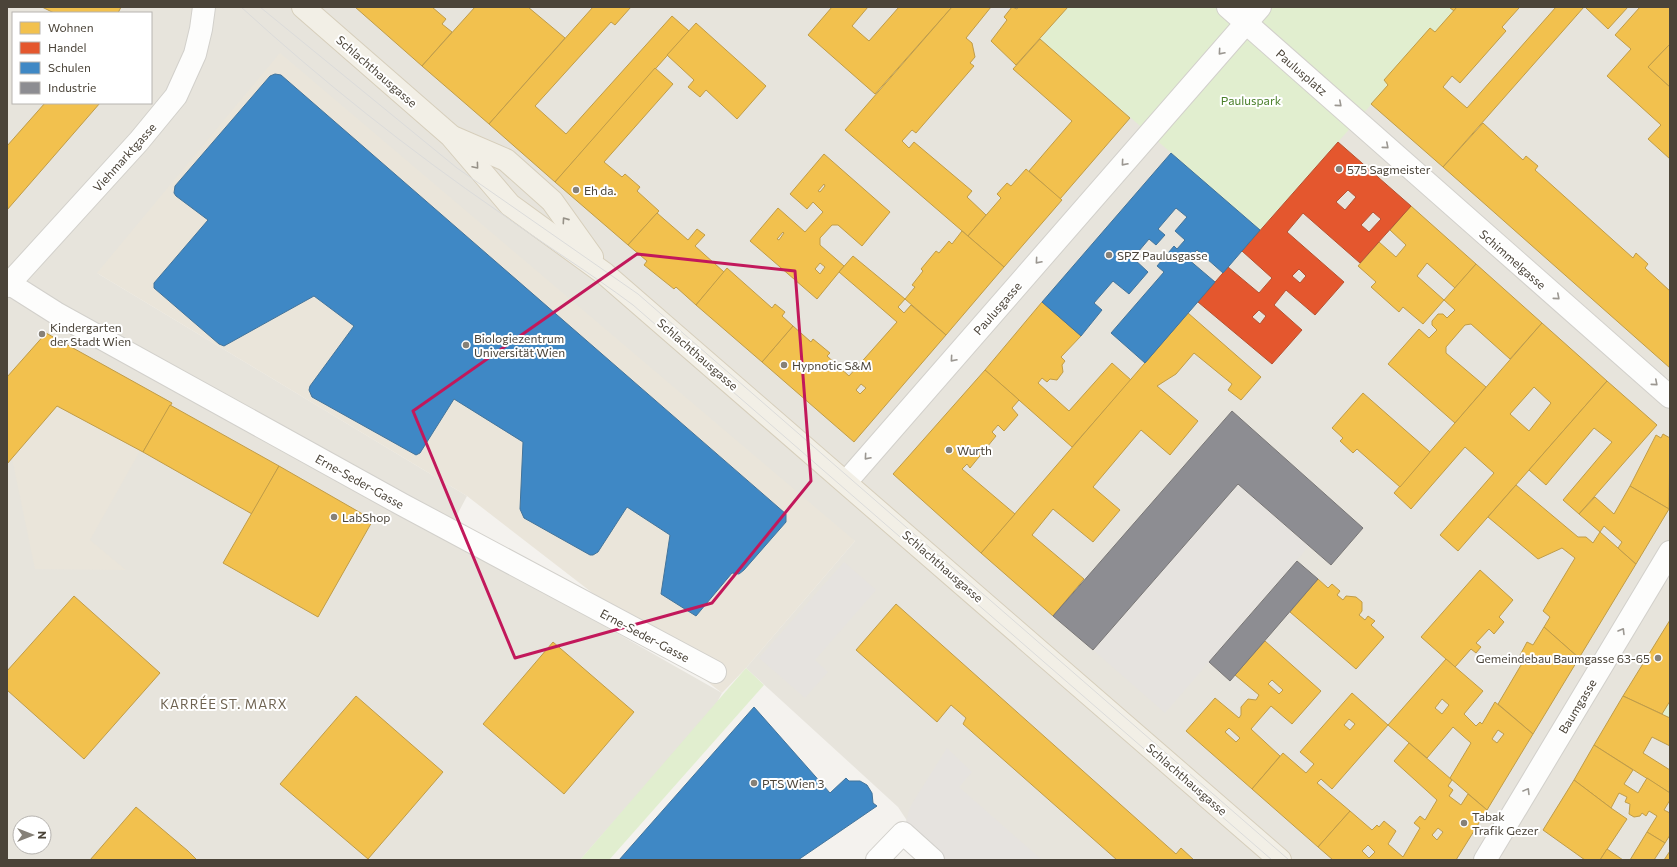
<svg xmlns="http://www.w3.org/2000/svg" width="1677" height="867" viewBox="0 0 1677 867" font-family="Commissioner,sans-serif">
	<style>
		.residential { fill: #e7e4dc; fill-rule: evenodd }
		.education { fill: #eae5da }
		.green { fill: #e1eecf }
		.parking { fill: #e6e3df }
		.homes { fill: #f2c14e; stroke: #c09c48; fill-rule: evenodd }
		.shops { fill: #e4572e; stroke: #b65131; fill-rule: evenodd }
		.schools { fill: #3f88c5; stroke: #43749b }
		.industry { fill: #8d8d92; stroke: #797777 }
		.lines { fill: none; stroke-linecap: round; stroke-linejoin: round }
		.minor-casing { stroke: #d2d0cb; stroke-width: 24 }
		.major-casing { stroke: #d6cebb; stroke-width: 24 }
		.minor { stroke: #fdfdfc; stroke-width: 22 }
		.major { stroke: #f2efe6; stroke-width: 22 }
		.tram { stroke: #dbdbda; stroke-width: 1 }
		.oneway { stroke: #9b9791 }
		.oneway2 { stroke: #969187 }
		.marked { fill: none; stroke: #c2185b; stroke-width: 3; stroke-linejoin: round }
		.poi-dot { fill: #868178; stroke: #fff; stroke-width: 1.5 }
		.labels { text-anchor: middle; dominant-baseline: central; stroke-width: 4; stroke-linejoin: round; paint-order: stroke }
		.street-label { font-size: 12px; fill: #4b4439; stroke: #fff }
		.park-label { font-size: 12px; fill: #4a7f2a; stroke: #fff }
		.poi-label { font-size: 12px; fill: #4b4439; stroke: #fff; text-anchor: start }
		.neighbourhood-label { font-size: 13px; letter-spacing: 1px; fill: #6e6250; stroke: #fff }
	</style>
	<rect width="100%" height="100%" fill="#f4f2ee"/>
	<path class="residential" d="M7,7H1670V860H933L898,807L746,668L855,541L97,273L467,496L446,536L722,693L715,706L580,860H7ZM13,13H151V103H13ZM20,823H44V847H20Z"/>
	<g class="education">
		<polygon points="280,53 855,541 746,668 722,693 467,496 97,273"/>
		<polygon points="57,406 140,451 90,540 126,570 35,569 12,458"/>
	</g>
	<g class="green">
		<polygon points="1068,7 1449,7 1454,11 1260,230 1040,39"/>
		<polygon points="746,668 764,685 609,860 580,860"/>
		<polygon points="1670,701 1670,718 1662,714"/>
	</g>
	<g class="parking">
		<polygon points="1238,484 1309,546 1165,713 1093,650"/>
		<polygon points="844,562 876,590 815,660 828,672 805,698 759,658"/>
		<polygon points="947,748 972,772 959,787 1042,860 933,860 903,833 910,807"/>
	</g>
	<g class="homes">
		<polygon points="42,7 121,7 118,13 54,13"/>
		<polygon points="355,7 432,7 446,19 442,24 452,32 422,66"/>
		<polygon points="475,7 528,7 565,38 489,124 422,66"/>
		<polygon points="593,7 631,7 615,25 611,22 535,106 566,134 672,16 689,31 555,182 489,124"/>
		<polygon points="832,7 868,7 852,26 869,41 899,7 952,7 875,94 808,35"/>
		<polygon points="952,7 991,7 966,38 972,43 975,57 970,63 974,66 916,133 912,130 902,141 909,148 914,142 972,191 967,197 986,215 968,236 845,130"/>
		<polygon points="1012,7 1017,9 1018,7 1068,7 1016,65 991,41 1007,20 1004,17"/>
		<polygon points="1449,7 1457,7 1454,11"/>
		<polygon points="1457,7 1517,7 1519,8 1502,27 1506,31 1460,83 1452,76 1443,87 1467,108 1556,7 1584,7 1443,167 1371,104 1388,85 1384,80 1430,28 1435,32"/>
		<polygon points="1585,7 1628,7 1608,29"/>
		<polygon points="1640,7 1670,7 1670,44 1648,67 1670,87 1670,159 1648,139 1661,125 1607,76 1631,49 1615,35"/>
		<polygon points="696,23 766,86 737,119 706,90 700,97 688,87 694,80 667,55"/>
		<polygon points="1040,39 1130,118 1060,199 1029,171 1072,121 1013,69"/>
		<polygon points="1670,44 1670,87 1648,67"/>
		<polygon points="655,68 673,84 604,162 622,177 625,174 640,187 637,191 659,211 628,245 555,182"/>
		<polygon points="45,103 100,103 7,210 7,146"/>
		<polygon points="1483,123 1523,160 1526,156 1538,166 1535,170 1633,258 1636,253 1648,264 1645,268 1670,291 1670,368 1443,167"/>
		<path d="M824,154L890,212L862,246L838,225H832L820,238V245L844,266L817,299L750,241L778,208L805,232L823,212L813,202L807,209L790,194ZM824,184L825,186L820,192L818,191ZM783,232L784,233L779,240L777,239ZM820,263L825,267L820,274L815,269Z"/>
		<polygon points="1026,169 1062,200 1004,267 968,236 1001,198 997,194 1007,183 1011,186"/>
		<polygon points="1411,206 1476,264 1455,288 1427,263 1417,276 1444,300 1423,324 1403,307 1399,312 1371,287 1376,282 1358,266 1379,242 1396,257 1406,245 1390,230"/>
		<polygon points="657,213 688,240 697,229 705,235 695,246 724,272 696,305 676,287 674,289 644,265 647,261 628,245"/>
		<polygon points="962,231 1004,267 946,335 905,299 915,287 912,285 923,271 921,269 936,251 939,253 949,241 952,244"/>
		<path d="M853,256L905,299L898,307L904,313L911,305L946,335L854,442L762,362L793,326L811,342L813,339L830,353L827,356L849,376L897,322L839,272ZM861,384L866,388L860,394L856,390Z"/>
		<polygon points="1476,264 1542,323 1510,359 1471,324 1465,325 1446,347 1446,353 1486,387 1455,423 1388,364 1419,329 1429,338 1437,330 1432,325 1432,321 1438,314 1443,314 1447,318 1455,310 1444,300"/>
		<polygon points="727,268 772,308 775,304 785,312 782,316 793,326 762,362 696,305"/>
		<polygon points="1042,302 1081,336 1061,357 1065,361 1062,365 1063,372 1057,380 1050,379 1047,382 1042,378 1038,383 1069,411 1112,363 1131,380 1072,447 985,370"/>
		<polygon points="1188,313 1261,377 1241,400 1228,390 1232,384 1194,353 1176,374 1157,386 1198,421 1170,455 1141,430 1093,487 1120,510 1093,542 1053,509 1032,535 1084,579 1053,616 981,553"/>
		<path d="M1542,323L1607,381L1458,551L1440,535L1494,473L1465,447L1411,509L1394,493ZM1534,387L1551,403L1529,431L1510,414Z"/>
		<polygon points="46,333 172,403 143,452 57,406 7,464 7,377"/>
		<polygon points="985,370 1019,400 1012,408 1018,415 1004,431 998,425 992,432 996,436 970,468 967,464 962,469 1015,514 981,553 893,474"/>
		<polygon points="1607,381 1657,425 1579,514 1563,500 1612,442 1594,428 1546,485 1529,470"/>
		<polygon points="1363,393 1430,452 1400,487 1357,449 1353,453 1340,441 1343,438 1332,428"/>
		<polygon points="170,405 279,466 252,514 143,452"/>
		<polygon points="1663,434 1670,438 1669,509 1630,486 1656,435 1661,438"/>
		<polygon points="279,466 373,520 318,617 223,563"/>
		<polygon points="1516,485 1578,537 1586,537 1593,543 1600,532 1636,564 1579,658 1544,627 1550,617 1543,611 1575,558 1562,548 1538,559 1488,517"/>
		<polygon points="1630,486 1669,509 1636,564 1618,548 1622,542 1604,526 1600,532 1579,514 1595,497 1614,514"/>
		<polygon points="1480,570 1513,600 1499,617 1504,622 1494,634 1489,629 1476,643 1481,647 1476,653 1471,649 1455,667 1421,637"/>
		<polygon points="1318,579 1328,588 1332,584 1340,591 1337,595 1343,600 1346,596 1356,597 1362,602 1362,611 1359,615 1365,620 1368,616 1375,621 1371,625 1384,637 1356,669 1290,612"/>
		<polygon points="74,596 160,673 84,759 7,690 7,671"/>
		<polygon points="896,604 1176,854 1181,848 1194,860 1117,860 963,724 966,718 951,705 937,722 856,650"/>
		<polygon points="1670,620 1670,701 1662,714 1623,696"/>
		<polygon points="1544,627 1579,658 1533,734 1498,704 1524,660 1519,657 1527,642 1533,645"/>
		<path d="M1265,641L1321,691L1292,724L1271,706L1251,729L1280,756L1252,789L1186,731L1215,698L1239,718L1241,715V707L1248,699L1256,700L1259,695L1235,675ZM1272,680L1283,690L1279,694L1268,684ZM1229,728L1240,738L1236,742L1225,732Z"/>
		<polygon points="553,642 634,712 564,794 483,724"/>
		<path d="M1446,659L1483,691L1464,714L1476,726L1480,722L1482,724L1495,702L1533,734L1487,810L1450,778L1471,743L1453,727L1427,758L1388,725ZM1442,699L1449,705L1442,714L1435,708ZM1498,730L1504,734L1497,743L1492,739Z"/>
		<path d="M1352,693L1388,725L1332,789L1321,779L1317,783L1350,811L1318,847L1252,789L1283,753L1306,773L1314,764L1300,752ZM1349,719L1355,724L1350,730L1344,725Z"/>
		<polygon points="356,696 443,772 368,859 280,784"/>
		<polygon points="1623,696 1670,718 1670,746 1652,737 1643,753 1670,770 1670,793 1594,745"/>
		<path d="M1409,743L1452,780L1448,786L1453,790L1449,796L1461,805L1468,794L1487,810L1456,860H1333L1318,847L1350,811L1372,830L1377,825L1379,827L1384,821L1396,831L1388,844L1403,857L1420,828L1414,823L1420,816L1425,820L1437,800L1394,761ZM1438,828L1443,832L1437,840L1432,835ZM1368,845L1375,852L1369,858L1362,851Z"/>
		<polygon points="1594,745 1633,770 1624,784 1638,793 1647,778 1670,793 1670,800 1664,810 1670,813 1670,835 1665,843 1647,832 1657,816 1649,811 1646,816 1642,813 1640,816 1634,817 1629,814 1630,804 1625,802 1627,797 1619,793 1611,808 1574,780"/>
		<polygon points="1574,780 1611,808 1627,819 1600,860 1585,860 1543,830"/>
		<polygon points="136,807 188,851 197,860 90,860"/>
		<polygon points="1647,832 1665,843 1654,860 1630,860"/>
		<polygon points="1607,849 1623,860 1600,860"/>
		<polygon points="1670,851 1670,860 1664,860"/>
	</g>
	<path class="shops" d="M1338,142L1411,206L1360,263L1303,213L1287,232L1344,282L1315,315L1286,290L1274,305L1302,330L1272,364L1198,302L1228,267L1259,293L1272,278L1242,251ZM1348,190L1356,197L1345,210L1336,202ZM1373,212L1381,219L1369,232L1361,225ZM1299,269L1306,276L1300,283L1292,276ZM1259,310L1266,316L1260,324L1252,317Z"/>
	<g class="schools">
		<polygon points="275,74 281,75 786,514 786,522 744,570 739,574 732,573 696,616 661,594 670,535 627,507 598,552 593,555 590,555 524,518 520,509 523,442 454,399 420,453 416,455 312,397 309,390 310,386 354,326 314,296 224,346 219,344 154,288 154,283 208,220 176,196 174,193 175,186 270,76"/>
		<polygon points="1171,153 1260,230 1223,273 1197,250 1188,259 1215,282 1145,363 1111,333 1164,272 1157,266 1174,246 1177,249 1185,240 1175,231 1187,217 1176,208 1158,229 1165,235 1156,245 1149,239 1133,258 1148,272 1129,294 1113,281 1094,303 1102,310 1081,336 1042,302"/>
		<polygon points="754,707 830,793 846,778 849,781 860,781 867,785 872,793 873,803 877,806 798,860 619,860"/>
	</g>
	<g class="industry">
		<polygon points="1232,411 1363,528 1331,565 1238,484 1093,650 1053,616"/>
		<polygon points="1297,561 1318,579 1230,681 1209,662"/>
	</g>
	<g class="lines">
		<defs>
			<g id="minor">
				<polyline points="1228,7 1670,397"/>
				<polyline points="7,282 56,313 403,505 715,672"/>
				<polyline points="7,286 139,141 176,96 195,54 201,29 204,7"/>
				<polyline points="846,482 1260,7"/>
				<polyline points="877,860 903,833 933,860"/>
				<polyline points="1485,860 1670,552"/>
			</g>
			<g id="major">
				<polyline points="303,7 451,136 510,205 605,274 1280,860"/>
				<polyline points="455,138 506,160 552,201 592,257"/>
			</g>
		</defs>
		<use href="#minor" class="minor-casing"/>
		<use href="#major" class="major-casing"/>
		<use href="#minor" class="minor"/>
		<use href="#major" class="major"/>
		<g class="tram">
			<path d="M241,7C322,81 409,150 499,212C543,244 589,272 633,305L1272,860"/>
			<polyline points="260,7 457,168 638,294 1289,860"/>
		</g>
	</g>
	<defs><path id="oneway-chevron" d="M-2-3.5L2.5 0L-2 3.5" fill="none" stroke-width="1.6" stroke-linecap="round" stroke-linejoin="round"/></defs>
	<g class="oneway">
		<use href="#oneway-chevron" transform="translate(1221 52) rotate(131)"/>
		<use href="#oneway-chevron" transform="translate(1339 104) rotate(41)"/>
		<use href="#oneway-chevron" transform="translate(1386 146) rotate(41)"/>
		<use href="#oneway-chevron" transform="translate(1124 163) rotate(131)"/>
		<use href="#oneway-chevron" transform="translate(1038 261) rotate(131)"/>
		<use href="#oneway-chevron" transform="translate(1557 297) rotate(41)"/>
		<use href="#oneway-chevron" transform="translate(953 359) rotate(131)"/>
		<use href="#oneway-chevron" transform="translate(1655 383) rotate(41)"/>
		<use href="#oneway-chevron" transform="translate(867 457) rotate(131)"/>
		<use href="#oneway-chevron" transform="translate(1622 631) rotate(-59)"/>
		<use href="#oneway-chevron" transform="translate(1527 791) rotate(-59)"/>
	</g>
	<g class="oneway2">
		<use href="#oneway-chevron" transform="translate(476 166) rotate(50)"/>
		<use href="#oneway-chevron" transform="translate(565 220) rotate(-125)"/>
	</g>
	<path class="marked" d="M637,254L795,271L811,481L712,603L515,658L413,411Z"/>
	<g class="poi-dot">
		<circle cx="1339" cy="169" r="4"/>
		<circle cx="576" cy="190" r="4"/>
		<circle cx="1109" cy="255" r="4"/>
		<circle cx="42" cy="334" r="4"/>
		<circle cx="466" cy="345" r="4"/>
		<circle cx="784" cy="365" r="4"/>
		<circle cx="949" cy="450" r="4"/>
		<circle cx="334" cy="517" r="4"/>
		<circle cx="1658" cy="658" r="4"/>
		<circle cx="754" cy="783" r="4"/>
		<circle cx="1464" cy="823" r="4"/>
	</g>
	<g class="labels">
		<g class="street-label">
			<text transform="translate(377 71) rotate(41)">Schlachthausgasse</text>
			<text transform="translate(1302 72) rotate(41)">Paulusplatz</text>
			<text transform="translate(124 157) rotate(-48)">Viehmarktgasse</text>
			<text transform="translate(1513 259) rotate(41)">Schimmelgasse</text>
			<text transform="translate(997 308) rotate(-49)">Paulusgasse</text>
			<text transform="translate(698 354) rotate(41)">Schlachthausgasse</text>
			<text transform="translate(360 481) rotate(29)">Erne-Seder-Gasse</text>
			<text transform="translate(943 566) rotate(41)">Schlachthausgasse</text>
			<text transform="translate(645 635) rotate(28)">Erne-Seder-Gasse</text>
			<text transform="translate(1577 706) rotate(-59)">Baumgasse</text>
			<text transform="translate(1187 779) rotate(41)">Schlachthausgasse</text>
		</g>
		<g class="park-label">
			<text x="1251" y="100">Pauluspark</text>
		</g>
		<g class="poi-label">
			<text x="1347" y="169">575 Sagmeister</text>
			<text x="584" y="190">Eh da.</text>
			<text x="1117" y="255">SPZ Paulusgasse</text>
			<text x="50" y="327">Kindergarten<tspan x="50" dy="14">der Stadt Wien</tspan></text>
			<text x="474" y="338">Biologiezentrum<tspan x="474" dy="14">Universität Wien</tspan></text>
			<text x="792" y="365">Hypnotic S&amp;M</text>
			<text x="957" y="450">Wurth</text>
			<text x="342" y="517">LabShop</text>
			<text x="1650" y="658" text-anchor="end">Gemeindebau Baumgasse 63-65</text>
			<text x="762" y="783">PTS Wien 3</text>
			<text x="1472" y="816">Tabak<tspan x="1472" dy="14">Trafik Gezer</tspan></text>
		</g>
		<g class="neighbourhood-label">
			<text x="224" y="704">KARRÉE ST. MARX</text>
		</g>
	</g>
	<rect width="1677" height="867" fill="none" stroke="#4b4439" stroke-width="16"/>
	<rect x="12" y="12" width="140" height="92" fill="#ffffff" stroke="#b7b4b0"/>
	<rect x="20" y="22" width="20" height="12" fill="#f2c14e" stroke="#b7b4b0"/>
	<text x="48" y="32" font-size="12" fill="#4b4439">Wohnen</text>
	<rect x="20" y="42" width="20" height="12" fill="#e4572e" stroke="#b7b4b0"/>
	<text x="48" y="52" font-size="12" fill="#4b4439">Handel</text>
	<rect x="20" y="62" width="20" height="12" fill="#3f88c5" stroke="#b7b4b0"/>
	<text x="48" y="72" font-size="12" fill="#4b4439">Schulen</text>
	<rect x="20" y="82" width="20" height="12" fill="#8d8d92" stroke="#b7b4b0"/>
	<text x="48" y="92" font-size="12" fill="#4b4439">Industrie</text>
	<g transform="translate(32 835) rotate(90)"><circle r="19" fill="#ffffff" stroke="#b7b4b0"/>
	<path d="M0-3L7 15L0 10L-7 15Z" fill="#868178"/>
	<text y="-6" font-size="11" font-weight="bold" text-anchor="middle" fill="#4b4439">N</text>
	</g>
</svg>
